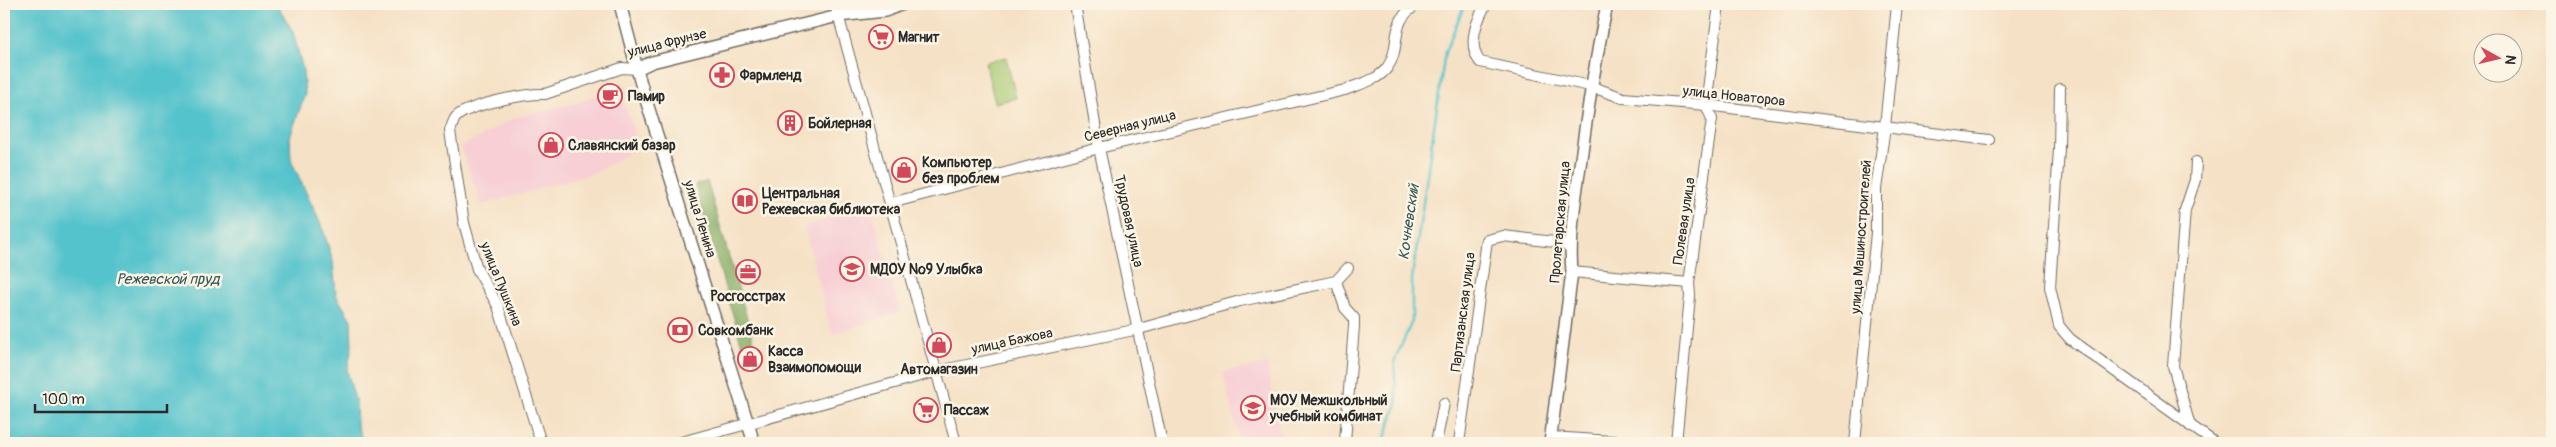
<svg xmlns="http://www.w3.org/2000/svg" width="2556" height="447" viewBox="0 0 2556 447" font-family="Pangolin,sans-serif">
	<style>
		.built { fill: #f7cfd5 }
		.green { fill: #a6c870; stroke: #687a4e }
		.forest { fill: #84ac62; stroke: #586c46 }
		.water { fill: #55c3cc; stroke: #40777c }
		.lines { fill: none; stroke-linecap: round; stroke-linejoin: round }
		.stream { stroke: #55c3cc; stroke-width: 2.5 }
		.minor-casing { stroke: #726b61; stroke-width: 12 }
		.tertiary-casing { stroke: #726b61; stroke-width: 14 }
		.minor { stroke: #fff; stroke-width: 10 }
		.tertiary { stroke: #fff; stroke-width: 11 }
		.labels { text-anchor: middle; dominant-baseline: central; stroke-width: 5; stroke-linejoin: round; paint-order: stroke }
		.poi-label { font-size: 14px; font-weight: bold; fill: #2b2b2b; stroke: #fcf5e5; text-anchor: start }
		.street-label { font-size: 14px; fill: #2b2b2b; stroke: #fcf5e5 }
		.water-label { font-size: 15px; font-style: italic; fill: #38595b; stroke: #fcf5e5 }
	</style>
	<rect width="100%" height="100%" fill="#fcf5e5"/>
	<filter id="ink" filterUnits="userSpaceOnUse"><feTurbulence type="fractalNoise" baseFrequency=".02" numOctaves="2"/><feDisplacementMap in="SourceGraphic" scale="10" xChannelSelector="R" yChannelSelector="G"/><feConvolveMatrix kernelMatrix="1 2 1 2 8 2 1 2 1" color-interpolation-filters="sRGB"/></filter>
	<filter id="wash" filterUnits="userSpaceOnUse"><feTurbulence type="fractalNoise" baseFrequency=".0096" numOctaves="4" result="noise"/><feDisplacementMap in="SourceGraphic" scale="20" xChannelSelector="R" yChannelSelector="G"/><feGaussianBlur stdDeviation="1.12" result="paint"/><feColorMatrix in="noise" values="0 0 0 0 0 0 0 0 0 0 0 0 0 0 0 0 0 1.4 0 .05"/><feComposite in="paint" operator="in"/></filter>
	<g filter="url(#wash)">
		<rect width="100%" height="100%" fill="#f5e1c5"/>
		<g class="built">
			<polygon points="618,87 639,147 594,173 482,205 460,146 469,143 514,118 576,103"/>
			<polygon points="871,208 901,312 832,334 804,226"/>
			<polygon points="1267,364 1282,443 1240,443 1223,372"/>
		</g>
		<polygon class="green" points="1006,57 1016,98 995,103 985,62"/>
		<polygon class="forest" points="707,181 754,342 742,346 695,185"/>
		<polygon class="water" points="4,4 277,4 293,32 303,70 305,94 290,137 291,160 322,227 333,261 336,295 351,320 352,347 347,371 356,403 357,426 364,443 4,443"/>
		<g class="lines">
			<polyline class="stream" points="1383,443 1397,404 1394,362 1412,321 1412,279 1445,52 1465,4"/>
		</g>
	</g>
	<g filter="url(#ink)">
		<g class="lines">
			<defs>
				<g id="minor">
					<polyline points="835,4 956,443"/>
					<polyline points="1075,4 1099,148 1162,443"/>
					<path d="M1486,4C1477,20 1467,45 1480,62L1590,86L1623,98L1706,105L1989,140"/>
					<polyline points="2060,89 2059,149 2050,287 2059,326 2070,339 2215,443"/>
					<path d="M891,203L1099,148L1345,90C1359,84 1377,81 1387,68C1403,46 1387,21 1418,4"/>
					<polyline points="1572,272 1689,283"/>
					<polyline points="1336,281 1345,308 1354,318 1354,326 1345,441"/>
					<polyline points="2190,426 2173,366 2185,210 2195,180 2196,162"/>
					<polyline points="1551,437 1643,443"/>
					<path d="M541,443L498,306L477,269L464,223L450,131C452,127 453,120 456,117C468,105 527,93 545,94L622,68L637,69"/>
					<polyline points="678,443 938,371 1139,329 1240,301 1336,281 1348,268"/>
					<polyline points="1436,443 1444,403"/>
					<polyline points="1459,443 1487,240 1503,236 1563,243 1570,249"/>
					<polyline points="1676,443 1690,296 1689,283 1712,119 1706,105 1719,4"/>
					<polyline points="1855,443 1876,233 1876,189 1885,127 1897,4"/>
				</g>
				<g id="tertiary">
					<polyline points="620,4 641,84 754,443"/>
					<polyline points="637,69 652,62 838,16 885,11 903,4"/>
					<path d="M1550,443L1572,272C1569,237 1575,201 1580,166C1587,111 1596,58 1607,4"/>
				</g>
			</defs>
			<use href="#minor" class="minor-casing"/>
			<use href="#tertiary" class="tertiary-casing"/>
			<use href="#minor" class="minor"/>
			<use href="#tertiary" class="tertiary"/>
		</g>
	</g>
	<defs>
		<symbol id="supermarket-ring" viewBox="-11 -11 22 22"><circle r="9.5" fill="#fcf5e5" stroke="#d1495b" stroke-width="1.5"/><path d="M-6-5.5h2.5l.6 2H6L4.5 2H-2.5L-4.4-4H-6ZM-1.5 3.2a1.3 1.3 0 1 0 .1 0ZM3 3.2a1.3 1.3 0 1 0 .1 0Z" fill="#d1495b"/></symbol>
		<symbol id="pharmacy-ring" viewBox="-11 -11 22 22"><circle r="9.5" fill="#fcf5e5" stroke="#d1495b" stroke-width="1.5"/><path d="M-2-6h4v4h4v4h-4v4h-4v-4h-4v-4h4Z" fill="#d1495b"/></symbol>
		<symbol id="cafe-ring" viewBox="-11 -11 22 22"><circle r="9.5" fill="#fcf5e5" stroke="#d1495b" stroke-width="1.5"/><path d="M-5.5-4.5H6V0H3Q3 3.5 0 3.5H-2.5Q-5.5 3.5-5.5 0ZM3-3.2v2h1.7v-2ZM-6 4.5H4V6H-6Z" fill="#d1495b"/></symbol>
		<symbol id="building-ring" viewBox="-11 -11 22 22"><circle r="9.5" fill="#fcf5e5" stroke="#d1495b" stroke-width="1.5"/><path d="M-4-6H4V6H1V3H-1V6H-4ZM-2.5-4.3h1.7v1.8h-1.7ZM.8-4.3h1.7v1.8H.8ZM-2.5-1h1.7V.8h-1.7ZM.8-1h1.7V.8H.8Z" fill="#d1495b"/></symbol>
		<symbol id="shop-ring" viewBox="-11 -11 22 22"><circle r="9.5" fill="#fcf5e5" stroke="#d1495b" stroke-width="1.5"/><path d="M-5-2.5h2.3a2.7 3.5 0 0 1 5.4 0H5L5.5 6h-11ZM-1.5-2.5h3a1.5 2.3 0 0 0-3 0Z" fill="#d1495b"/></symbol>
		<symbol id="library-ring" viewBox="-11 -11 22 22"><circle r="9.5" fill="#fcf5e5" stroke="#d1495b" stroke-width="1.5"/><path d="M-6-4Q-3-5.5-.7-3.5V5Q-3 3-6 4ZM6-4Q3-5.5 .7-3.5V5Q3 3 6 4Z" fill="#d1495b"/></symbol>
		<symbol id="school-ring" viewBox="-11 -11 22 22"><circle r="9.5" fill="#fcf5e5" stroke="#d1495b" stroke-width="1.5"/><path d="M0-5L7-2L0 1L-7-2ZM-4 1L0 2.5L4 1V4Q0 6-4 4Z" fill="#d1495b"/></symbol>
		<symbol id="office-ring" viewBox="-11 -11 22 22"><circle r="9.5" fill="#fcf5e5" stroke="#d1495b" stroke-width="1.5"/><path d="M-6-3h4V-5.5h4V-3h4V5H-6ZM-1-4.5V-3h2v-1.5ZM-6 0V1H6V0Z" fill="#d1495b"/></symbol>
		<symbol id="bank-ring" viewBox="-11 -11 22 22"><circle r="9.5" fill="#fcf5e5" stroke="#d1495b" stroke-width="1.5"/><path d="M-6-4H6V4H-6ZM0-2.3a2.3 2.3 0 1 0 0 4.6a2.3 2.3 0 1 0 0-4.6Z" fill="#d1495b"/></symbol>
	</defs>
	<g fill-rule="evenodd">
		<use href="#supermarket-ring" x="867" y="23" width="28" height="28"/>
		<use href="#pharmacy-ring" x="708" y="61" width="28" height="28"/>
		<use href="#cafe-ring" x="596" y="82" width="28" height="28"/>
		<use href="#building-ring" x="776" y="109" width="28" height="28"/>
		<use href="#shop-ring" x="537" y="131" width="28" height="28"/>
		<use href="#shop-ring" x="890" y="156" width="28" height="28"/>
		<use href="#library-ring" x="731" y="187" width="28" height="28"/>
		<use href="#school-ring" x="838" y="255" width="28" height="28"/>
		<use href="#office-ring" x="734" y="258" width="28" height="28"/>
		<use href="#bank-ring" x="666" y="316" width="28" height="28"/>
		<use href="#shop-ring" x="925" y="331" width="28" height="28"/>
		<use href="#shop-ring" x="736" y="345" width="28" height="28"/>
		<use href="#school-ring" x="1239" y="394" width="28" height="28"/>
		<use href="#supermarket-ring" x="912" y="396" width="28" height="28"/>
	</g>
	<g class="labels">
		<g class="poi-label">
			<text x="898" y="37">Магнит</text>
			<text x="740" y="75">Фармленд</text>
			<text x="628" y="96">Памир</text>
			<text x="808" y="123">Бойлерная</text>
			<text x="568" y="145">Славянский базар</text>
			<text x="922" y="162">Компьютер<tspan x="922" dy="16">без проблем</tspan></text>
			<text x="762" y="193">Центральная<tspan x="762" dy="16">Режевская библиотека</tspan></text>
			<text x="870" y="269">МДОУ №9 Улыбка</text>
			<text x="748" y="296" text-anchor="middle">Росгосстрах</text>
			<text x="698" y="330">Совкомбанк</text>
			<text x="768" y="351">Касса<tspan x="768" dy="16">Взаимопомощи</tspan></text>
			<text x="939" y="369" text-anchor="middle">Автомагазин</text>
			<text x="1270" y="400">МОУ Межшкольный<tspan x="1270" dy="16">учебный комбинат</tspan></text>
			<text x="944" y="410">Пассаж</text>
		</g>
		<g class="street-label">
			<text transform="translate(667 43) rotate(-14)">улица Фрунзе</text>
			<text transform="translate(1734 96) rotate(6)">улица Новаторов</text>
			<text transform="translate(1130 126) rotate(-14)">Северная улица</text>
			<text transform="translate(700 219) rotate(73)">улица Ленина</text>
			<text transform="translate(1129 221) rotate(78)">Трудовая улица</text>
			<text transform="translate(1684 221) rotate(-82)">Полевая улица</text>
			<text transform="translate(1560 222) rotate(-85)">Пролетарская улица</text>
			<text transform="translate(1861 237) rotate(-86)">улица Машиностроителей</text>
			<text transform="translate(501 284) rotate(68)">улица Пушкина</text>
			<text transform="translate(1463 312) rotate(-83)">Партизанская улица</text>
			<text transform="translate(1012 341) rotate(-12)">улица Бажова</text>
		</g>
		<g class="water-label">
			<text transform="translate(1409 222) rotate(-82)">Кочневский</text>
			<text x="168" y="279">Режевской пруд</text>
		</g>
	</g>
	<rect width="2556" height="447" fill="none" stroke="#fcf5e5" stroke-width="20"/>
	<g transform="translate(2498 58) rotate(98)"><circle r="24" fill="#fcf5e5" stroke="#a8a49b"/>
	<path d="M0-4L9 19L0 12L-9 19Z" fill="#d1495b"/>
	<text y="-8" font-size="14" font-weight="bold" text-anchor="middle" fill="#2b2b2b">N</text>
	</g>
	<path d="M35 404v8h132v-8" fill="none" stroke="#2b2b2b" stroke-width="2.5"/>
	<text x="42" y="404" font-size="15" fill="#2b2b2b" stroke="#fcf5e5" stroke-width="4" paint-order="stroke">100 m</text>
</svg>
